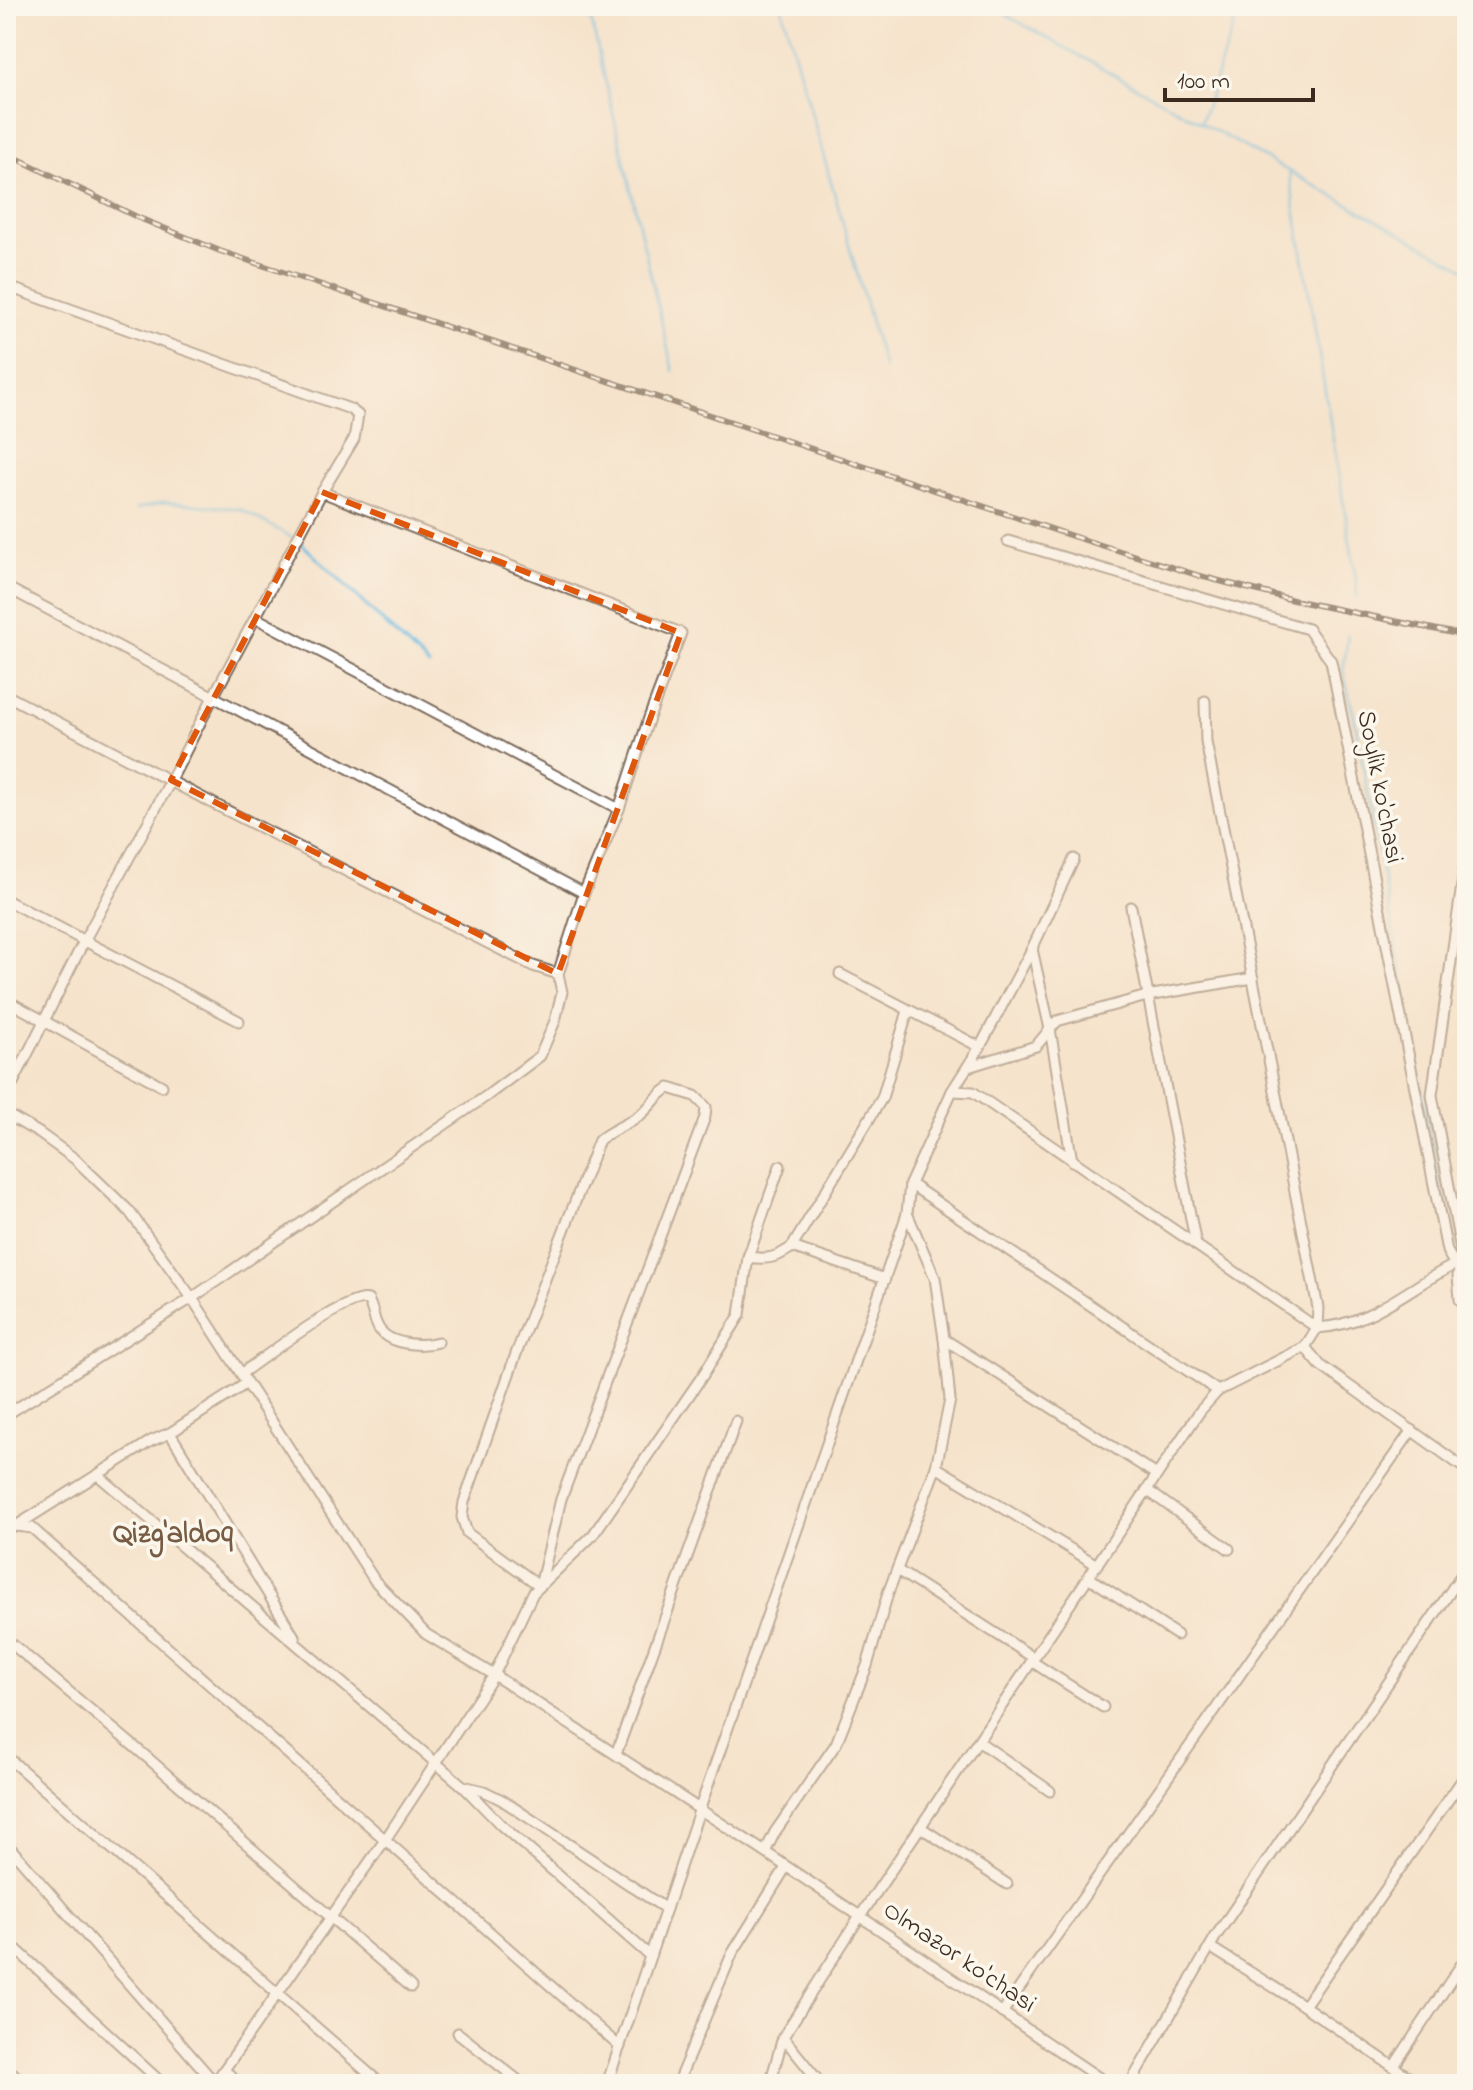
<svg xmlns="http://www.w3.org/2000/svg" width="1473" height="2090" viewBox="0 0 1473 2090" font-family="'Indie Flower',sans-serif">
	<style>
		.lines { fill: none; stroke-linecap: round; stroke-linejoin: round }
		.stream { stroke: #64b9e0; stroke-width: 3 }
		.street-casing { stroke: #7c6b5b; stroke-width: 13 }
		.street { stroke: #fff; stroke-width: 9 }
		.rail-casing { stroke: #3b2a1e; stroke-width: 6 }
		.rail { stroke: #fbf7ec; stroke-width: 3; stroke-dasharray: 9; stroke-linecap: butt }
		.marked { fill: none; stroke: #df570d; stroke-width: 6; stroke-dasharray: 16 10; stroke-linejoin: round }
		.labels { text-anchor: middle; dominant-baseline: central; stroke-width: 7; stroke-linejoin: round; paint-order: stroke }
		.street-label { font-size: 26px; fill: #3b2a1e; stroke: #fbf7ec }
		.quarter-label { font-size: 30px; font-weight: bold; fill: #775b42; stroke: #fbf7ec }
	</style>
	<rect width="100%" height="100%" fill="#fbf7ec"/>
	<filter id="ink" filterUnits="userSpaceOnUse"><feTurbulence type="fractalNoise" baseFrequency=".0125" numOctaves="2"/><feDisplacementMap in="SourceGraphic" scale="16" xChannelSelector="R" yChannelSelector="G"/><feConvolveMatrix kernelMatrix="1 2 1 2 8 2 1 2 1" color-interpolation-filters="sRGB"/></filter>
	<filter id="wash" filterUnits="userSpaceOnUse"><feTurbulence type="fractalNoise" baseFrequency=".006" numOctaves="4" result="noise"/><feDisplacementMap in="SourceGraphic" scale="32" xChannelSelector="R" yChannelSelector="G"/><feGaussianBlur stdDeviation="1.8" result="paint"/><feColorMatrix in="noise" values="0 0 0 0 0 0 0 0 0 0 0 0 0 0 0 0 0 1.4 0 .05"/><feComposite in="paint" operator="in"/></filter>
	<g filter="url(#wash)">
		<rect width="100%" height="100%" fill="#f6e3cc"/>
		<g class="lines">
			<g class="stream">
				<polyline points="588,6 673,371"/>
				<polyline points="781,6 884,368"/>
				<polyline points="990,6 1467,270"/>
				<polyline points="1201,123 1240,6"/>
				<polyline points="1289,172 1356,579 1357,597"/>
				<polyline points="137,509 165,502 240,509 293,538"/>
				<polyline points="300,542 429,666"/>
				<polyline points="1348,635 1343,671 1355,721 1422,1092 1454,1248"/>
			</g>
		</g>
	</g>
	<g filter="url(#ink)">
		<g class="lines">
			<defs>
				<g id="street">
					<polyline points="6,286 350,409 358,415 354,439 322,492 214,695 171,780 84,941 6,1097"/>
					<polyline points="322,492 681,633 649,718 619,809 584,893 558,974"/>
					<polyline points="1008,541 1308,629 1331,661 1447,1251 1455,1265"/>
					<polyline points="6,587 584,893"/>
					<polyline points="256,618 619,809"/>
					<polyline points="6,695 218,806 533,966 558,974 562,992 555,1021 540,1056 488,1095 192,1298 6,1415"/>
					<polyline points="1467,850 1432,1095 1461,1250 1458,1276 1460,1300 1467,1305"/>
					<polyline points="1074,859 1032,949 980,1047 952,1091 910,1184 907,1213 935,1278 944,1339 950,1400 936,1467 888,1593 867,1666 836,1744 775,1832 765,1852 1108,2084"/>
					<polyline points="6,900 239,1021"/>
					<polyline points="1131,907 1196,1245"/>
					<polyline points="1032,949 1050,1029 1072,1161"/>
					<polyline points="840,974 980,1047"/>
					<polyline points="6,1000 162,1086"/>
					<polyline points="968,1067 1036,1046 1057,1021 1147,996 1253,978"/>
					<path d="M669,1088L695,1096L706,1107L705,1117L561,1499L540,1586L467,1533L462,1517L464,1502L516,1354L599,1140C612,1129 627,1125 640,1115C651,1107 657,1094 669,1088Z"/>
					<path d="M952,1091L973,1092L1317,1328C1376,1325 1415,1280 1467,1259"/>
					<polyline points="6,1114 39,1133 75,1159 129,1211 192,1298 375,1581 426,1634 494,1675 765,1852"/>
					<polyline points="910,1184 1218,1391"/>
					<polyline points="792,1247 885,1279"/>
					<path d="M748,1257C767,1260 777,1258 792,1247L882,1098L908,1011"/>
					<polyline points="944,1339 1157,1475"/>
					<polyline points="1305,1347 1320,1365 1467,1470"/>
					<path d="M242,1373C262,1359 348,1293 368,1300C373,1308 373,1317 377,1325C385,1345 421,1347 438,1342"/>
					<polyline points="247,1383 170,1433 295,1638"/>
					<polyline points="936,1467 1097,1565"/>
					<polyline points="99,1476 463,1786 501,1825 650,1956"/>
					<polyline points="1147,1490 1229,1549"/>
					<polyline points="16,1526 151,1441 170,1433"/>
					<polyline points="6,1528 16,1526 32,1528 620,2047"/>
					<polyline points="897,1570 1034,1658"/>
					<polyline points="1088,1577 1177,1635"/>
					<polyline points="6,1639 149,1759 411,1987"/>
					<polyline points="1031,1661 1103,1707"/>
					<polyline points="978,1741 1050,1791"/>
					<polyline points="616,1754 736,1421"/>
					<polyline points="6,1756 381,2084"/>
					<polyline points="463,1786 484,1791 502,1800 666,1909"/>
					<polyline points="920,1827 1007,1884"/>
					<polyline points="6,1843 215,2083"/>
					<polyline points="6,1940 163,2084"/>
					<polyline points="1210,1947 1304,2006 1419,2084"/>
					<polyline points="1304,2006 1467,1773"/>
					<polyline points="1002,2013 1412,1430"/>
					<polyline points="458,2033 523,2084"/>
					<polyline points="783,2037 821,2084"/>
					<polyline points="1394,2066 1467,1956"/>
					<polyline points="6,2067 25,2084"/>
					<polyline points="224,2070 240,2084"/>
					<polyline points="214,2084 385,1840 494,1675 533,1593 593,1535 703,1375 740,1315 748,1257 780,1166"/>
					<polyline points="607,2084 700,1808 907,1214"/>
					<polyline points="677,2084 732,1954 786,1867"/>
					<polyline points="770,2084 783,2037 859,1918 1200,1411 1218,1391 1305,1347 1317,1328 1318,1308 1206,742 1205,701"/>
					<polyline points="1130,2084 1216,1936 1467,1567"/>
				</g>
			</defs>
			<use href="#street" class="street-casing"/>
			<use href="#street" class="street"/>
			<defs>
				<polyline id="rail" points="6,153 139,218 220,251 1072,536 1200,576 1293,600 1467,636"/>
			</defs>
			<use href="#rail" class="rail-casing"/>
			<use href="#rail" class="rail"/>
		</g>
	</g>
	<path d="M0 0H1473V2090H0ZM322,492L681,633L558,974L171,780Z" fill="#f6e3cc" fill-opacity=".55" fill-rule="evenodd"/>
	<path class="marked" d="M322,492L681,633L558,974L171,780Z"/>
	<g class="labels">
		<g class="street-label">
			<text transform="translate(1379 787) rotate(79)">Soylik ko'chasi</text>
			<text transform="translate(959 1958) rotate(34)">Olmazor ko'chasi</text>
		</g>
		<g class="quarter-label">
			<text x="173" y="1535">Qizg'aldoq</text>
		</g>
	</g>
	<rect width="1473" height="2090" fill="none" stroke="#fbf7ec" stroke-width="32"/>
	<path d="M1165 88v12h148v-12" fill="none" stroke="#3b2a1e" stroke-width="4"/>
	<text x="1177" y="88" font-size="24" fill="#3b2a1e" stroke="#fbf7ec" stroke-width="6" paint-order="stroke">100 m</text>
</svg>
